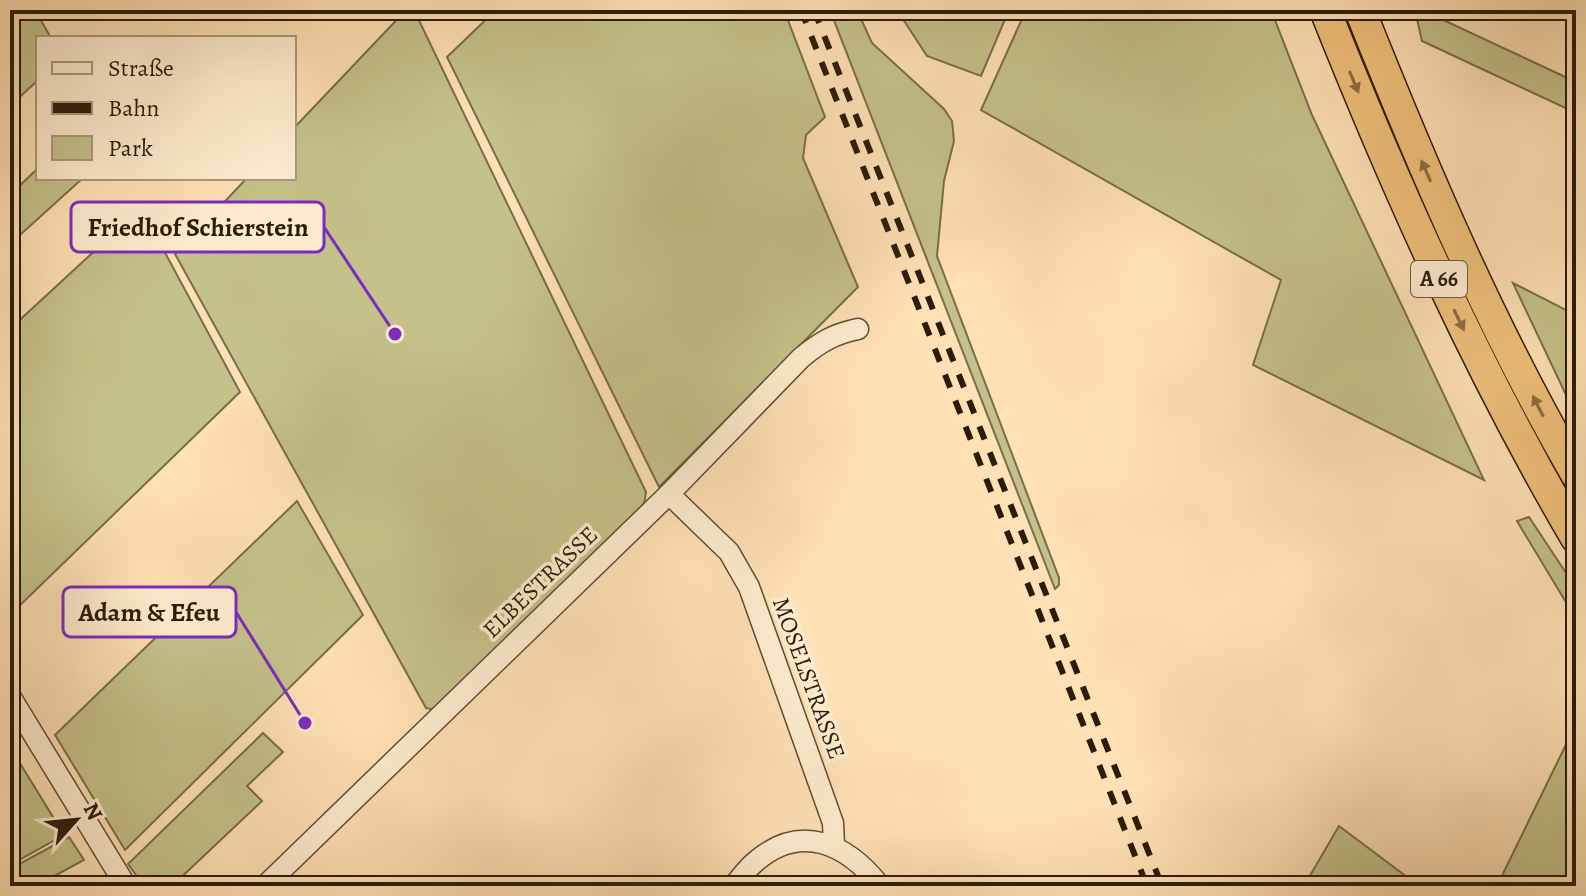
<svg xmlns="http://www.w3.org/2000/svg" width="1586" height="896" viewBox="0 0 1586 896" font-family="Alegreya,serif">
	<style>
		.green { fill: #c5c18a; stroke: #786e4a; stroke-width: 2 }
		.lines { fill: none; stroke-linecap: round; stroke-linejoin: round }
		.minor-casing { stroke: #604d34; stroke-width: 23 }
		.highway-casing { stroke: #2b1c09; stroke-width: 33 }
		.minor { stroke: #ffeccf; stroke-width: 20 }
		.highway { stroke: #f0c07a; stroke-width: 30 }
		.rail { stroke: #2b1c09; stroke-width: 6; stroke-dasharray: 14 14; stroke-linecap: butt }
		.oneway { fill: #8e6e42 }
		.labels { text-anchor: middle; dominant-baseline: central; stroke-width: 7; stroke-linejoin: round; paint-order: stroke }
		.shield { fill: #ffeccf; stroke: #6b5a44; stroke-width: 2 }
		.shield-label { font-size: 22px; font-weight: bold; fill: #2b1c09 }
		.street-label { font-size: 24px; fill: #2b1c09; stroke: #ffeccf }
		.leader { fill: none; stroke: #7b2cbf; stroke-width: 3 }
		.callout-dot { fill: #7b2cbf; stroke: #ffeccf; stroke-width: 3 }
		.callout { fill: #ffeccf; stroke: #7b2cbf; stroke-width: 3 }
		.callout-label { font-size: 26px; text-anchor: middle; font-weight: bold; fill: #2b1c09 }
	</style>
	<rect width="100%" height="100%" fill="#ffe1b5"/>
	<filter id="stains"><feTurbulence type="fractalNoise" baseFrequency=".0025" numOctaves="4"/><feColorMatrix values="0 0 0 0 .2 0 0 0 0 .09 0 0 0 0 .02 0 0 0 .5 -.17"/></filter>
	<radialGradient id="worn" r=".72"><stop offset=".6" stop-color="#630" stop-opacity="0"/><stop offset="1" stop-color="#630" stop-opacity=".3"/></radialGradient>
	<g class="green">
		<polygon points="10,10 35,10 51,38 38,38 38,80 10,106"/>
		<polygon points="406,10 414,10 646,492 644,505 436,710 426,708 175,254 247,178 294,178 294,128"/>
		<polygon points="496,10 784,10 825,117 806,135 803,158 858,287 659,487 447,57"/>
		<polygon points="830,10 857,10 872,43 944,109 952,121 954,141 944,181 937,256 1059,578 1059,585 1055,589"/>
		<polygon points="897,10 1009,10 981,76 927,56"/>
		<polygon points="1026,10 1271,10 1312,115 1484,480 1253,365 1281,280 981,110"/>
		<polygon points="1415,10 1422,10 1576,82 1576,113 1422,41"/>
		<polygon points="38,168 38,178 83,178 10,244 10,195"/>
		<polygon points="141,208 240,392 10,615 10,329"/>
		<polygon points="1513,283 1576,315 1576,416"/>
		<polygon points="297,501 363,615 125,850 55,735"/>
		<polygon points="1529,517 1576,588 1576,619 1517,521"/>
		<polygon points="1576,724 1576,886 1497,886"/>
		<polygon points="263,733 283,752 247,786 262,801 172,886 144,886 128,864"/>
		<polygon points="10,747 64,835 10,865"/>
		<polygon points="1339,826 1419,886 1304,886"/>
		<polygon points="69,837 84,860 36,886 10,886 10,869"/>
	</g>
	<g class="lines">
		<defs>
			<g id="minor">
				<polyline points="669,494 729,552 749,587 833,823 834,846"/>
				<polyline points="10,696 126,886"/>
				<path d="M265,886L669,494L801,358C820,342 834,334 858,329"/>
				<path d="M734,886C740,878 747,869 755,862C801,822 847,844 880,886"/>
			</g>
			<g id="highway">
				<path d="M1325,10C1397,191 1477,369 1576,538"/>
				<path d="M1360,10C1423,168 1490,326 1576,474"/>
			</g>
		</defs>
		<use href="#minor" class="minor-casing"/>
		<use href="#highway" class="highway-casing"/>
		<use href="#minor" class="minor"/>
		<use href="#highway" class="highway"/>
		<g class="rail">
			<polyline points="801,10 1147,886"/>
			<polyline points="814,10 1162,886"/>
		</g>
	</g>
	<defs><path id="oneway-solid" d="M-6-.8H1V-3.2L6.5 0L1 3.2V.8H-6Z" transform="scale(2)"/></defs>
	<g class="oneway">
		<use href="#oneway-solid" transform="translate(1354 82) rotate(67)"/>
		<use href="#oneway-solid" transform="translate(1426 171) rotate(-114)"/>
		<use href="#oneway-solid" transform="translate(1459 320) rotate(64)"/>
		<use href="#oneway-solid" transform="translate(1538 406) rotate(-117)"/>
	</g>
	<g class="labels">
		<rect class="shield" x="1411" y="261" width="56" height="36" rx="6"/>
		<g class="shield-label">
			<text x="1439" y="279">A 66</text>
		</g>
		<g class="street-label">
			<text transform="translate(540 582) rotate(-44)">ELBESTRASSE</text>
			<text transform="translate(809 678) rotate(70)">MOSELSTRASSE</text>
		</g>
	</g>
	<path class="leader" d="M395 334L324 227M305 723L236 612"/>
	<g class="callout-dot">
		<circle cx="395" cy="334" r="8"/>
		<circle cx="305" cy="723" r="8"/>
	</g>
	<g class="callout">
		<rect x="71" y="202" width="253" height="50" rx="8"/>
		<rect x="63" y="587" width="173" height="50" rx="8"/>
	</g>
	<g class="callout-label">
		<text x="198" y="236">Friedhof Schierstein</text>
		<text x="149" y="621">Adam &amp; Efeu</text>
	</g>
	<rect width="1586" height="896" fill="none" stroke="#ffe1b5" stroke-width="40"/>
	<rect x="12" y="12" width="1562" height="872" fill="none" stroke="#2b1c09" stroke-width="4"/>
	<rect x="20" y="20" width="1546" height="856" fill="none" stroke="#2b1c09" stroke-width="2"/>
	<rect x="36" y="36" width="260" height="144" fill="#ffeccf" stroke="#aa9980" stroke-width="2"/>
	<rect x="52" y="62" width="40" height="12" fill="#ffeccf" stroke="#aa9980" stroke-width="2"/>
	<text x="108" y="76" font-size="24" fill="#2b1c09">Straße</text>
	<rect x="52" y="102" width="40" height="12" fill="#2b1c09" stroke="#aa9980" stroke-width="2"/>
	<text x="108" y="116" font-size="24" fill="#2b1c09">Bahn</text>
	<rect x="52" y="136" width="40" height="24" fill="#c5c18a" stroke="#aa9980" stroke-width="2"/>
	<text x="108" y="156" font-size="24" fill="#2b1c09">Park</text>
	<g transform="translate(76 820) rotate(63)" stroke="#ffeccf" stroke-width="6" paint-order="stroke">
	<path d="M0-6L14 30L0 20L-14 30Z" fill="#2b1c09"/>
	<text y="-12" font-size="22" font-weight="bold" text-anchor="middle" fill="#2b1c09">N</text>
	</g>
	<rect width="100%" height="100%" filter="url(#stains)"/>
	<rect width="100%" height="100%" fill="url(#worn)"/>
</svg>
